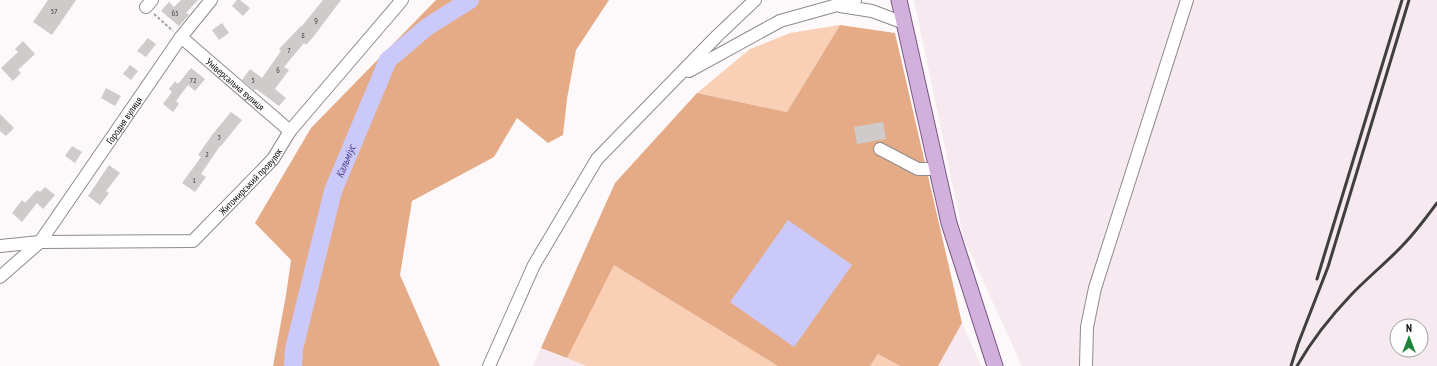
<svg xmlns="http://www.w3.org/2000/svg" width="1437" height="366" viewBox="0 0 1437 366" font-family="'PT Sans Narrow',sans-serif">
	<style>
		.built { fill: #f6e9ef; fill-rule: evenodd }
		.green { fill: #f9cfb6 }
		.forest { fill: #e5ab86 }
		.water { fill: #cbc9fa }
		.lines { fill: none; stroke-linecap: round; stroke-linejoin: round }
		.river { stroke: #cbc9fa; stroke-width: 18 }
		.building { fill: #d0cbcb }
		.minor-casing { stroke: #8f8a8c; stroke-width: 14 }
		.major-casing { stroke: #795484; stroke-width: 17 }
		.path { stroke: #a6a3a4; stroke-width: 2; stroke-dasharray: 3 2; stroke-linecap: butt }
		.minor { stroke: #fff; stroke-width: 12 }
		.major { stroke: #d2b0dc; stroke-width: 15 }
		.rail { stroke: #403f40; stroke-width: 3 }
		.labels { text-anchor: middle; dominant-baseline: central; stroke-width: 3; stroke-linejoin: round; paint-order: stroke }
		.number-label { font-size: 8px; fill: #3d3b3c }
		.street-label { font-size: 10px; fill: #0c0b0c; stroke: #fff }
		.water-label { font-size: 11px; font-style: italic; fill: #483d84; stroke: #fff }
	</style>
	<rect width="100%" height="100%" fill="#fdf9fa"/>
	<g class="built">
		<path d="M914,0H1437V366H1022L964,239ZM1397,326H1421V350H1397Z"/>
		<polygon points="962,323 981,366 938,366"/>
		<polygon points="541,348 567,358 586,366 533,366"/>
	</g>
	<g class="green">
		<polygon points="840,25 787,112 697,93 750,49 790,33"/>
		<polygon points="613,264 778,366 586,366 567,358"/>
		<polygon points="878,354 900,366 870,366"/>
	</g>
	<g class="forest">
		<polygon points="436,0 609,0 576,50 567,99 563,135 548,143 517,118 494,157 412,201 400,275 440,366 273,366 286,295 291,260 255,223 311,128"/>
		<polygon points="840,25 895,33 962,323 938,366 900,366 878,354 870,366 778,366 614,265 567,358 541,348 615,183 697,93 787,112"/>
	</g>
	<polygon class="water" points="788,220 852,265 794,347 730,302"/>
	<g class="lines">
		<path class="river" id="s1" d="M293,366L294,349L333,191L388,60L427,27L470,0"/>
	</g>
	<g class="building">
		<polygon points="48,0 76,0 52,35 33,22"/>
		<polygon points="181,0 198,0 186,13 189,15 179,26 161,11 169,2 174,7"/>
		<polygon points="237,0 240,0 250,8 243,16 232,6"/>
		<polygon points="323,0 341,0 314,36 306,45 304,43 284,67 289,70 275,89 286,98 279,106 256,89 254,90 242,80 250,69 262,78 281,51 279,49 301,26 302,26"/>
		<polygon points="222,23 229,33 219,40 212,30"/>
		<polygon points="148,38 156,44 146,57 137,51"/>
		<polygon points="23,41 35,54 18,70 21,73 13,81 1,68 18,52 15,49"/>
		<polygon points="130,65 138,71 131,80 123,74"/>
		<polygon points="191,68 205,79 195,91 188,85 176,101 179,104 173,112 163,104 172,92 169,89 175,81 178,84"/>
		<polygon points="106,88 121,96 115,106 101,98"/>
		<polygon points="231,112 242,120 221,146 220,146 201,174 206,177 195,192 182,183 201,157 198,155 212,135"/>
		<polygon points="0,114 14,128 6,136 0,131"/>
		<polygon points="883,122 886,139 857,144 854,127"/>
		<polygon points="72,146 82,152 75,163 65,156"/>
		<polygon points="109,165 120,173 106,191 109,193 100,205 88,196"/>
		<polygon points="45,187 55,195 43,209 37,203 22,222 12,213 22,200 25,203 37,190 40,192"/>
	</g>
	<g class="lines">
		<defs>
			<g id="minor">
				<polyline points="840,6 872,11 904,23"/>
				<polyline points="146,7 152,0"/>
				<path id="s2" d="M181,37L290,131"/>
				<polyline points="689,71 780,21 855,0"/>
				<polyline points="880,149 918,169 937,169"/>
				<path id="s3" d="M0,246L40,242L193,241L273,159L290,131L402,0"/>
				<path id="s4" d="M0,277L40,242L181,37L211,0"/>
				<polyline points="489,366 534,265 597,159 717,36 755,0"/>
				<polyline points="1086,366 1087,327 1095,288 1187,0"/>
			</g>
			<polyline id="major" points="899,0 949,223 995,366"/>
		</defs>
		<use href="#minor" class="minor-casing"/>
		<use href="#major" class="major-casing"/>
		<polyline class="path" points="154,14 173,31"/>
		<use href="#minor" class="minor"/>
		<use href="#major" class="major"/>
		<g class="rail">
			<polyline points="1317,279 1402,0"/>
			<polyline points="1291,366 1298,344 1328,267 1409,0"/>
			<path d="M1297,366C1312,340 1330,317 1351,295C1367,278 1386,263 1402,246C1415,233 1426,218 1437,203"/>
		</g>
	</g>
	<g class="labels">
		<g class="number-label">
			<text x="54" y="11">57</text>
			<text x="175" y="13">65</text>
			<text x="316" y="20">9</text>
			<text x="303" y="35">8</text>
			<text x="289" y="50">7</text>
			<text x="278" y="70">6</text>
			<text x="193" y="80">72</text>
			<text x="253" y="80">5</text>
			<text x="219" y="137">3</text>
			<text x="207" y="154">2</text>
			<text x="194" y="180">1</text>
		</g>
		<g class="street-label">
			<text stroke="none"><textPath href="#s2" startOffset="72">Універсальна вулиця</textPath></text>
			<text stroke="none"><textPath href="#s4" startOffset="201">Городня вулиця</textPath></text>
			<text stroke="none"><textPath href="#s3" startOffset="276">Житомирський провулок</textPath></text>
		</g>
		<g class="water-label">
			<text stroke="none"><textPath href="#s1" startOffset="212">Кальміус</textPath></text>
		</g>
	</g>
	<g transform="translate(1409 338)"><circle r="19" fill="#ffffff" stroke="#9e9d9e"/>
	<path d="M0-3L7 15L0 10L-7 15Z" fill="#1e8439"/>
	<text y="-6" font-size="11" font-weight="bold" text-anchor="middle" fill="#0c0b0c">N</text>
	</g>
</svg>
